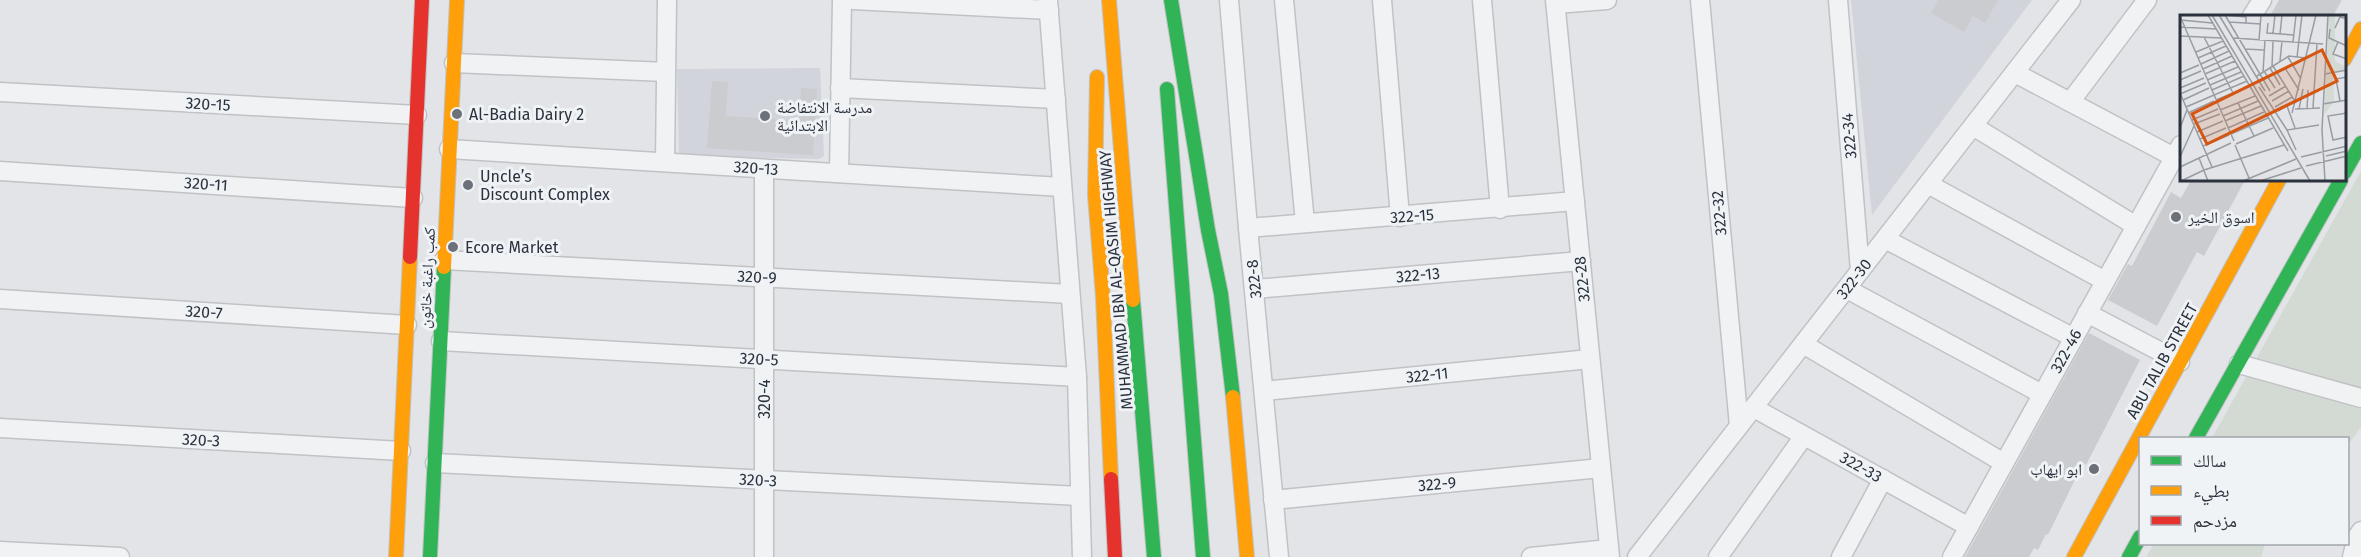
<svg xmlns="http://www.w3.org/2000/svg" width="2361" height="557" viewBox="0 0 2361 557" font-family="'Fira Sans','Noto Naskh Arabic',sans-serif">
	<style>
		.built { fill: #d1d4da }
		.green { fill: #d3dad3 }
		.building { fill: #cbcccf }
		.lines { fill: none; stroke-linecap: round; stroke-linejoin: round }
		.street-casing { stroke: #c1c2c5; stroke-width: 21 }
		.fast-casing { stroke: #c1c2c5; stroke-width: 16 }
		.slow-casing { stroke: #c1c2c5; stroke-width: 16 }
		.jam-casing { stroke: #c1c2c5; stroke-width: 16 }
		.street { stroke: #f1f2f4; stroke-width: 18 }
		.fast { stroke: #30b455; stroke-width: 14 }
		.slow { stroke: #ff9f0a; stroke-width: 14 }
		.jam { stroke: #e5322d; stroke-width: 14 }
		.poi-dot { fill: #6b7079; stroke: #f0f3f6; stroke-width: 2 }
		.labels { text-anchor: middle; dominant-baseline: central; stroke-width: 6; stroke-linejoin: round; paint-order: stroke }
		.street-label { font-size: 16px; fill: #2b323e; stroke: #f0f3f6 }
		.poi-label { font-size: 16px; fill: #2b323e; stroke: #f0f3f6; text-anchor: start }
		.inset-road { fill: none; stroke: #999da3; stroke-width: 1.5 }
		.view { fill: #d55511; fill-opacity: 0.15; stroke: #d55511; stroke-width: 3 }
		.inset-edge { fill: none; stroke: #2b323e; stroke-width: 3 }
	</style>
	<rect width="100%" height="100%" fill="#e2e4e7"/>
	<g class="built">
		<polygon points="1851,0 2032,0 1872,215"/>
		<polygon points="820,68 824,156 819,159 683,156 679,152 677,69"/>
	</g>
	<g class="green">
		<polygon points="2361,171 2361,427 2348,445 2348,438 2212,438"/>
		<polygon points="2154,544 2265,544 2261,557 2146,557"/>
	</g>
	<g class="building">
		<polygon points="1939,0 1998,0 1985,23 1973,16 1964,32 1931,13"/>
		<polygon points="2279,0 2342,0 2333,16 2270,16"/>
		<polygon points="712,81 728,82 726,116 799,121 801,88 817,89 813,155 707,148"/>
		<polygon points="2191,180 2245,180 2204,256 2197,252 2157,326 2108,300 2128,264 2132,266 2171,192 2181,198"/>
		<polygon points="2089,333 2140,360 2086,465 2083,463 2048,535 2046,534 2038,550 2034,548 2029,557 1965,557"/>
	</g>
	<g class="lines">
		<defs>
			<g id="street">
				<polyline points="853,0 1049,10"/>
				<polyline points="1048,0 1077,377 1082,557"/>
				<polyline points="1229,0 1248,228 1279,557"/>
				<polyline points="1284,0 1305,223"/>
				<polyline points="1382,0 1400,217"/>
				<polyline points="1482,0 1500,209"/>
				<polyline points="1555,0 1610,557"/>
				<polyline points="1700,0 1739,426"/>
				<polyline points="1838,0 1860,271"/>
				<polyline points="1556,4 1607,0"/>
				<polyline points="2252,16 2262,0"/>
				<polyline points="454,63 666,72"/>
				<polyline points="2015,73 2174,157"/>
				<polyline points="840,88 1056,99"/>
				<polyline points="0,92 417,115"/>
				<polyline points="2070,102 2147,0"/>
				<polyline points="1973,126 2136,226"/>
				<polyline points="449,149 1062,187"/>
				<polyline points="665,162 667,0"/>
				<polyline points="764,169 764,557"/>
				<polyline points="0,171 413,198"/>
				<polyline points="839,173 842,0"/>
				<polyline points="1928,184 2105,281"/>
				<polyline points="1248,228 1575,201"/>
				<polyline points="1885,239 2074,338"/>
				<polyline points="444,260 1070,294"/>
				<polyline points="1255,289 1581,261"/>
				<polyline points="1847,289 2042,394"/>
				<polyline points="0,299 407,325"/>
				<polyline points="2087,313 2180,362"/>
				<polyline points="441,341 1077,377"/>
				<polyline points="1803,344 2004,463"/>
				<polyline points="2239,364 2361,398"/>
				<polyline points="1264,391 1590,359"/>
				<polyline points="1754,408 1969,527"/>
				<polyline points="0,428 401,451"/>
				<polyline points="435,463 1080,496"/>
				<polyline points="1273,500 1601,468"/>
				<polyline points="0,551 120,557"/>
				<polyline points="1531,557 1609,549"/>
				<polyline points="1637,557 2071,0"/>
				<polyline points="1718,557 1804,436"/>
				<polyline points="1841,557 1883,479"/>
				<polyline points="1952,557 2181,145"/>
				<polyline points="2352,557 2357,537 2361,531"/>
			</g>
			<g id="fast">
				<polyline points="1171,0 1208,230 1221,294 1233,397"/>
				<polyline points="1167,89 1203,557"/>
				<polyline points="2344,173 2361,143"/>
				<polyline points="1133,300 1154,557"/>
				<polyline points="2196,438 2341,180"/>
				<polyline points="430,557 444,267"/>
				<polyline points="2129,557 2140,537"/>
			</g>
			<g id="slow">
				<polyline points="1109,0 1133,300"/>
				<polyline points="2344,60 2361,29"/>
				<polyline points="1097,77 1095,195 1103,297 1111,479"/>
				<polyline points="444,267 457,0"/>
				<polyline points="1233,397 1247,557"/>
				<polyline points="396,557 410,257"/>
				<polyline points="2074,557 2279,180"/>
			</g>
			<g id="jam">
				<polyline points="410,257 422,0"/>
				<polyline points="1111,479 1115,557"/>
			</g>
		</defs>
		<use href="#street" class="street-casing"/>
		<use href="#fast" class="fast-casing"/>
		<use href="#slow" class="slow-casing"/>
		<use href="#jam" class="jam-casing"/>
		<use href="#street" class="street"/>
		<use href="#fast" class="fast"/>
		<use href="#slow" class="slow"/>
		<use href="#jam" class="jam"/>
	</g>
	<g class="poi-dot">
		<circle cx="457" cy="114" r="6"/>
		<circle cx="765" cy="116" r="6"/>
		<circle cx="468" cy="185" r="6"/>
		<circle cx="2176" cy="217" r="6"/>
		<circle cx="453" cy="247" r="6"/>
		<circle cx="2094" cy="469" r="6"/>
	</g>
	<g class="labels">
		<g class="street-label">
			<text transform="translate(208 104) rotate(3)">320-15</text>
			<text transform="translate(1849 136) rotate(-95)">322-34</text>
			<text transform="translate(756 168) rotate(4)">320-13</text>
			<text transform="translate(206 184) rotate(4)">320-11</text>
			<text transform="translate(1719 213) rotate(-95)">322-32</text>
			<text transform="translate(1412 216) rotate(-4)">322-15</text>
			<text transform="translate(1418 275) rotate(-5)">322-13</text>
			<text transform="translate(757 277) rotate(3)">320-9</text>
			<text transform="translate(427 278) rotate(-87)">كمب راغبة خاتون</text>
			<text transform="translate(1254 279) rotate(-96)">322-8</text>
			<text transform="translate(1582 279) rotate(-96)">322-28</text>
			<text transform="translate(1854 279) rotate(-52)">322-30</text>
			<text transform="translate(1116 280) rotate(-95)">MUHAMMAD IBN AL-QASIM HIGHWAY</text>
			<text transform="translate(204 312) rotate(4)">320-7</text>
			<text transform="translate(2066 351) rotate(-61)">322-46</text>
			<text transform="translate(759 359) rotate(3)">320-5</text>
			<text transform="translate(2162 361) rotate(-61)">ABU TALIB STREET</text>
			<text transform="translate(1427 375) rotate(-6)">322-11</text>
			<text transform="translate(764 399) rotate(-90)">320-4</text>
			<text transform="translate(201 440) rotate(3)">320-3</text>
			<text transform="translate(1861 467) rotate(29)">322-33</text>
			<text transform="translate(758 480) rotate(3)">320-3</text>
			<text transform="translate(1437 484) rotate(-5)">322-9</text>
		</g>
		<g class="poi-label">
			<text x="777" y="107">مدرسة الانتفاضة<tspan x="777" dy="18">الابتدائية</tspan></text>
			<text x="469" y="114">Al-Badia Dairy 2</text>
			<text x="480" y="176">Uncle’s<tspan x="480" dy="18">Discount Complex</tspan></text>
			<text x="2188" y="217">اسوق الخير</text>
			<text x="465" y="247">Ecore Market</text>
			<text x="2082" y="469" text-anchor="end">ابو ايهاب</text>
		</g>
	</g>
	<g transform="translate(2180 15)">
		<rect width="166" height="166" fill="#e2e4e7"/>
		<path d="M149,0H155V46L166,52V56L153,58L154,86L144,100Z" fill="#d3dad3"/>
		<path class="inset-road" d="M28,0L108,136M32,0L130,166M39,0L85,76M45,0L90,76M46,0L66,2V8M0,1L54,126M1,5L32,8M49,7L81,9M88,8L87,18L114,20M0,12L36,14M155,13L160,2L167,4M150,14L149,23L167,31M93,18L95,0M100,19L102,0M0,21L41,23M24,22L53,78M54,23L143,29M79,25L81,0M113,27L116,0M158,27L153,39L167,44M65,34L84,35M16,37L43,26M108,42L121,64M117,42L122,0M18,43L46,31M100,46L102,26M21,49L49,36M93,51L116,88M92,52L93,26M90,53L100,70M105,53L119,75M23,54L52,41M84,56L95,73M83,57L85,25M0,58L19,50M25,59L55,46M145,59L167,55M77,61L109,41L126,43M0,65L21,56M27,65L58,52M30,70L61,57M79,72L107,115M0,73L24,63M32,75L64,61M0,78L32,152M0,79L26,68M89,81L106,71M3,85L29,73M36,85L70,71M92,86L109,76M160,86L156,64L167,62M58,88L74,121M143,89L167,85M107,91L115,113M6,92L67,66M95,92L112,82M133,93L137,29M115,94L140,93M119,94L123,74M127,94L128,75M40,95L75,81M98,96L115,86M8,98L34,86M112,98L136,0M167,98L148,101L153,125L167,122M43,101L78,86M12,105L38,94M45,106L81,91M14,109L40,99M0,113L7,95M48,113L84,97M17,117L43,106M51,119L88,103M20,124L46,113M56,129L93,113M55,130L69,163M23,131L49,120M116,135L107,115L139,110M146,141L167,136M0,142L14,111M121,142L167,131M19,143L28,166M126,151L167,141M0,152L51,128M1,166L24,155L104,130M63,166L116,144M80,166L121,153M145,166L142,115L148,0"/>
		<path class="view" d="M142,35L157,66L27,129L12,99Z"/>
		<rect width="166" height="166" class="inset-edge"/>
	</g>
	<rect x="2139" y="437" width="210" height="108" fill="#f0f3f6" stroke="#a1a6ac" stroke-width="1.5"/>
	<rect x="2151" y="456" width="30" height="9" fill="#30b455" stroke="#a1a6ac" stroke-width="1.5"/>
	<text x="2193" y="467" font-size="18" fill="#2b323e">سالك</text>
	<rect x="2151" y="486" width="30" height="9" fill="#ff9f0a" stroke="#a1a6ac" stroke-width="1.5"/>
	<text x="2193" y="497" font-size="18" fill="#2b323e">بطيء</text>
	<rect x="2151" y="516" width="30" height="9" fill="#e5322d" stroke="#a1a6ac" stroke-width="1.5"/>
	<text x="2193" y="527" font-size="18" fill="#2b323e">مزدحم</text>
</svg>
